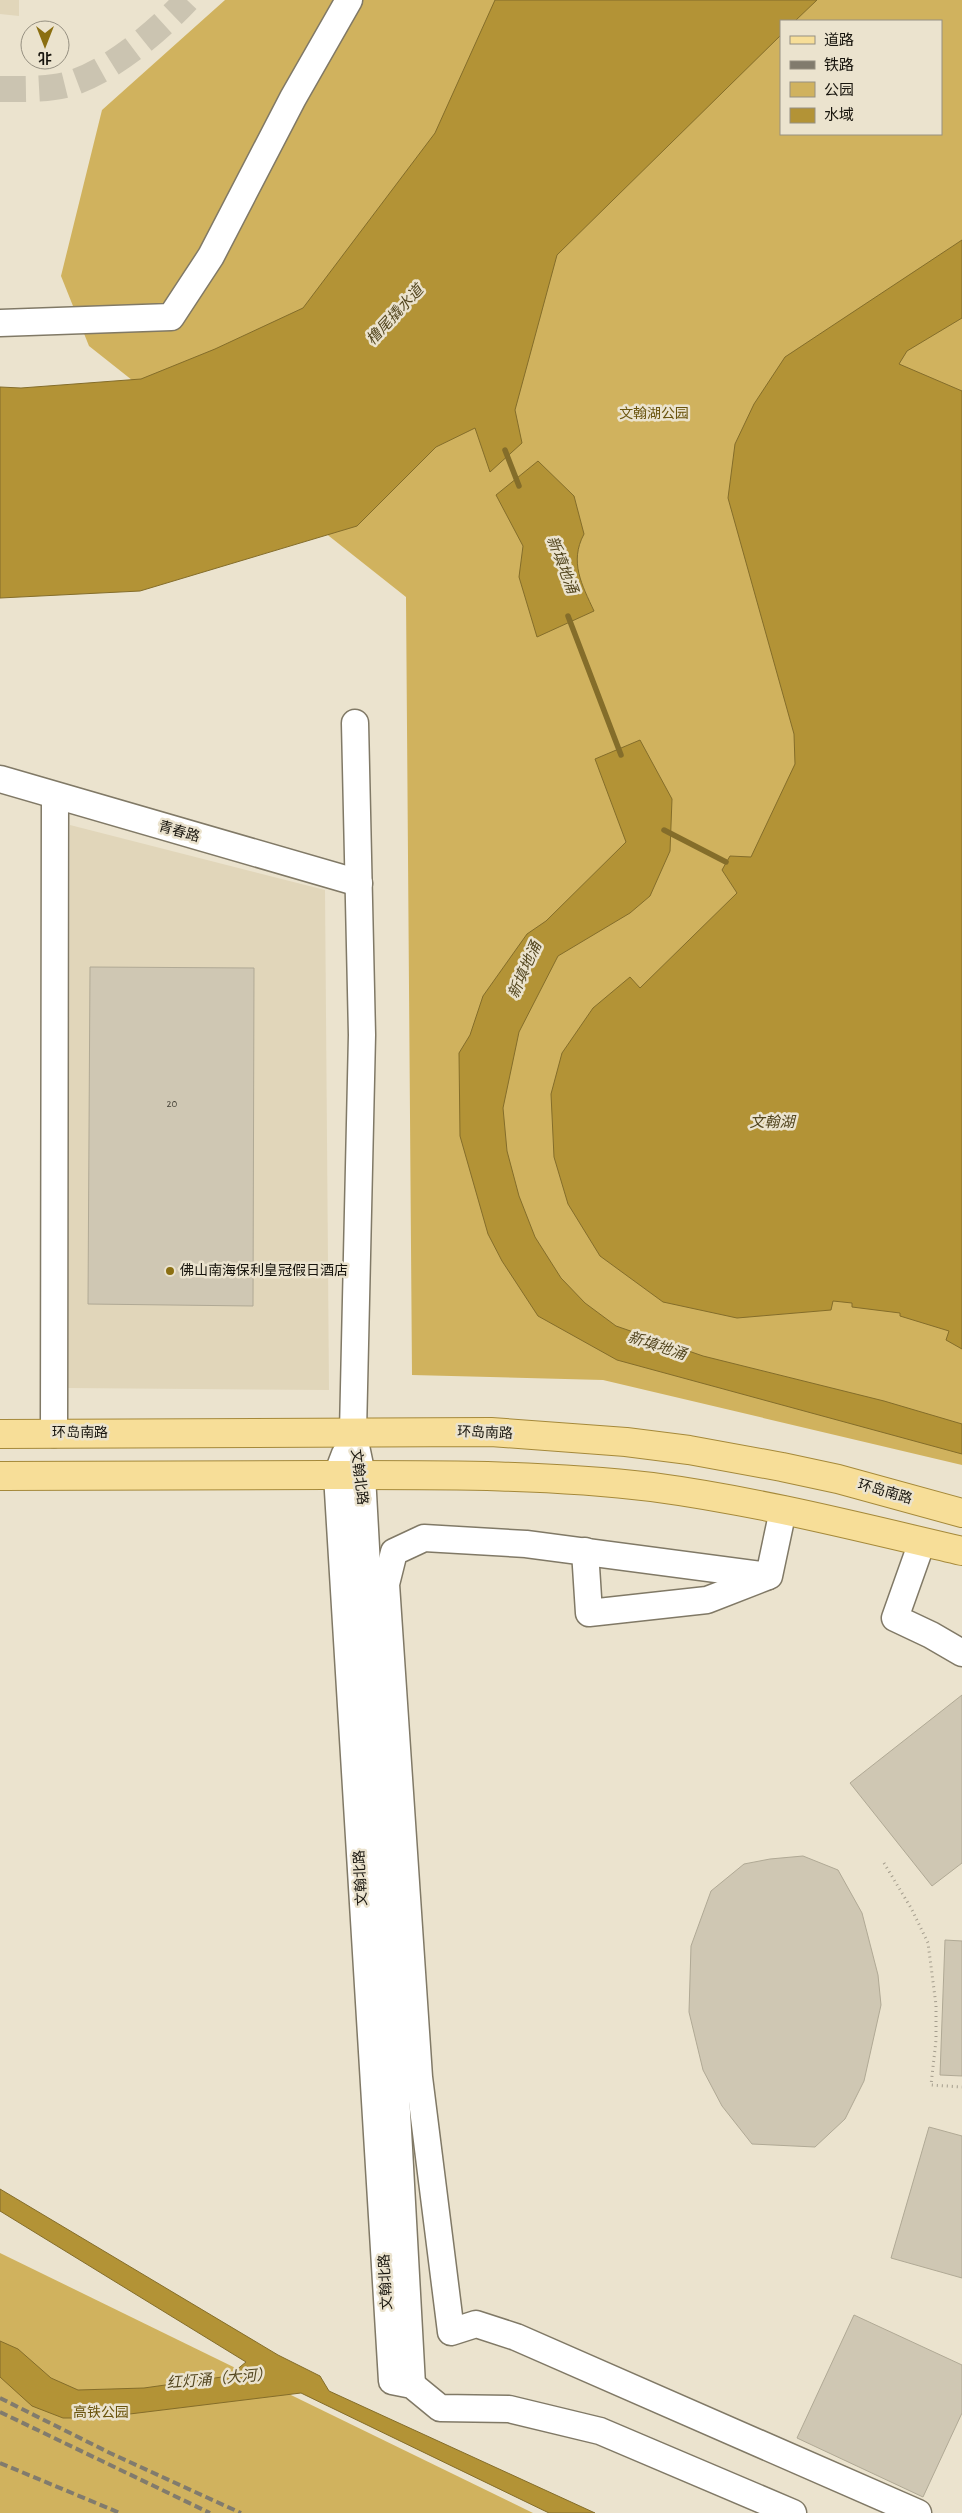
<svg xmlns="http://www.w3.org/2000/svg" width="962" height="2513" viewBox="0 0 962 2513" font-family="'Alegreya Sans','Noto Sans SC',sans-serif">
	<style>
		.built { fill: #e1d6ba }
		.green { fill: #d0b25e; fill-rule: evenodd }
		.water { fill: #b39336; stroke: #846d2a }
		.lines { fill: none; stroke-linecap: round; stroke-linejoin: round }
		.stream { stroke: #846d2a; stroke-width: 5.5 }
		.building { fill: #cfc7b3; stroke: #b0a995 }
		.minor-tunnel { stroke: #cbc4b1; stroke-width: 26; stroke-dasharray: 26 13; stroke-linecap: butt }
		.minor-casing { stroke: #807966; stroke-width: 29 }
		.major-casing { stroke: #a5893a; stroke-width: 30 }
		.path { stroke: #a49d8d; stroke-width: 3; stroke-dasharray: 1 4; stroke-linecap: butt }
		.minor { stroke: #fff; stroke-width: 26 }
		.major { stroke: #f7de98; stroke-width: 28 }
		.rail { stroke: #817b6d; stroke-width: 4; stroke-dasharray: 8 4; stroke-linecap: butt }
		.poi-dot { fill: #8b6f11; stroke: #ebe3ce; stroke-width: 2 }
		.labels { text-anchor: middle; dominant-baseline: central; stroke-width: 5; stroke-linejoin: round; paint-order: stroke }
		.number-label { font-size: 11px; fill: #454136 }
		.park-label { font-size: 14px; fill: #6a540d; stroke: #ebe3ce }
		.street-label { font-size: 14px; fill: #17140d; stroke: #ebe3ce }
		.poi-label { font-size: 14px; fill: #17140d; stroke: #ebe3ce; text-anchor: start }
		.water-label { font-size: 15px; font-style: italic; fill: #544720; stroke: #ebe3ce }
	</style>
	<rect width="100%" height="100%" fill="#ebe3ce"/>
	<g class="built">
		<polygon points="0,0 19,0 19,16 0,14"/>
		<polygon points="70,825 325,890 329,1390 68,1388"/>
	</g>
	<g class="green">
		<path d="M225,0H962V1465L603,1380L412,1375L406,597L89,346L61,276L102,110ZM781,21H941V134H781Z"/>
		<polygon points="0,2253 533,2513 0,2513"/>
	</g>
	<g class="water">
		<polygon points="495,0 817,0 795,21 781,21 781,35 557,255 515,410 522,443 490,472 475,428 436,447 357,526 140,591 0,598 0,387 21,388 141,379 215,349 303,308 435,133"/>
		<polygon points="962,240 962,318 907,351 899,364 962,391 962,1349 946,1340 949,1331 900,1316 900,1313 852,1307 852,1303 833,1301 831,1310 737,1318 663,1302 600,1256 568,1204 554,1157 551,1094 562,1053 593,1008 630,977 640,988 737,893 722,870 730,856 751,857 795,764 794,734 728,498 735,444 754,404 785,357"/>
		<path d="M538,461L574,496L584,534C569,562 582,585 594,611L537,637L519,577L523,546L496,495Z"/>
		<polygon points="640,740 672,799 670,851 650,896 630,913 558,956 519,1032 503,1108 507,1151 519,1196 535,1237 561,1278 585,1303 616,1326 703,1356 884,1401 962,1424 962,1454 617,1360 538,1316 502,1261 488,1234 460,1136 459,1053 470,1035 483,996 527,934 546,921 626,842 595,759"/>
		<polygon points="0,2189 278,2355 320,2376 329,2391 595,2513 549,2513 301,2393 97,2418 63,2418 32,2406 0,2377 0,2341 18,2349 51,2378 78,2390 144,2388 229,2376 246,2362 0,2211"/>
	</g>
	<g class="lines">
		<g class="stream">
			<polyline points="505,450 519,486"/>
			<polyline points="568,616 621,755"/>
			<polyline points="664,830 726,862"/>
		</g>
	</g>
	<g class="building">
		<polygon points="90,967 254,968 253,1306 88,1304"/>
		<polygon points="962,1695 962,1863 932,1886 850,1783"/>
		<polygon points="803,1856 838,1870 862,1913 878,1975 881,2005 864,2081 845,2119 815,2147 752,2144 722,2106 703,2070 689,2012 691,1946 711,1891 744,1864 770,1859"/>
		<polygon points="945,1940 962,1941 962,2076 940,2075"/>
		<polygon points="929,2127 962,2136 962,2278 891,2258"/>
		<polygon points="854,2315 962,2365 962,2413 923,2497 797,2438"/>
	</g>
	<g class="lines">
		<path class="minor-tunnel" d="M0,89C20,89 50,90 69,84C111,71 157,32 187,0"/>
		<defs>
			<g id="minor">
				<polyline points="0,323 171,317 211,256 293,98 349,0"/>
				<polyline points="355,723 362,1035 353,1432 362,1475 412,2385"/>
				<polyline points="0,779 359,883"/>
				<polyline points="54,1434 55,796"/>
				<polyline points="345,1454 337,1475 392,2381 412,2385 440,2408 509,2409 600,2431 793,2513"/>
				<polyline points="783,1510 769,1576 526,1544 424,1538 394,1552 386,1584 419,2077 451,2332 476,2324 516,2337 918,2513"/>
				<polyline points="922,1542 895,1618 931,1635 962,1653"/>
				<polyline points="585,1551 589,1613 707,1600 766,1577"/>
			</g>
			<g id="major">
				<polyline points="0,1434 491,1432 626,1442 689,1450 782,1467 838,1479 962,1513"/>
				<path d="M0,1476C109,1476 218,1475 326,1475C435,1475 544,1474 652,1487C757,1501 859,1527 962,1551"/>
			</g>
		</defs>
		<use href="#minor" class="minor-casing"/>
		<use href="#major" class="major-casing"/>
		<polyline class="path" points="884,1863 911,1908 928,1943 936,2005 936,2040 931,2085 962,2087"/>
		<use href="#minor" class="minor"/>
		<use href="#major" class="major"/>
		<g class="rail">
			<polyline points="0,2398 110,2453 241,2513"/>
			<polyline points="0,2412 210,2513"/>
			<polyline points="0,2463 120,2513"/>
		</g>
	</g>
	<circle class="poi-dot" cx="170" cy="1271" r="5"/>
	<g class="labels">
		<g class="number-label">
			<text x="172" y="1103">20</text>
		</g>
		<g class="park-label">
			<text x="654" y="414">文翰湖公园</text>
			<text x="101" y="2413">高铁公园</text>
		</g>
		<g class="street-label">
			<text transform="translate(179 832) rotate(16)">青春路</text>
			<text x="80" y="1433">环岛南路</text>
			<text transform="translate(485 1433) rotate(2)">环岛南路</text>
			<text transform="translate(359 1477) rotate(83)">文翰北路</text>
			<text transform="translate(885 1492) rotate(16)">环岛南路</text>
			<text transform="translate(361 1878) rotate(-93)">文翰北路</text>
			<text transform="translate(386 2282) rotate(-93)">文翰北路</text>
		</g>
		<g class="poi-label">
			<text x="180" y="1271">佛山南海保利皇冠假日酒店</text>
		</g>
		<g class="water-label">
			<text transform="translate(395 315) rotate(-47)">橹尾撬水道</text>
			<text transform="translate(562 565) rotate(69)">新填地涌</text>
			<text transform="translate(525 970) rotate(-66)">新填地涌</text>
			<text x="772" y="1122">文翰湖</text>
			<text transform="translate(657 1346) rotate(18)">新填地涌</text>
			<text transform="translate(219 2379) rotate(-5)">红灯涌（大河）</text>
		</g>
	</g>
	<rect x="780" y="20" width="162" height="115" fill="#ebe3ce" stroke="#969081"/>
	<rect x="790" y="36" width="25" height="8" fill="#f7de98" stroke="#969081"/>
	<text x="824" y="45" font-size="15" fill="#17140d">道路</text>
	<rect x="790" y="61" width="25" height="8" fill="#817b6d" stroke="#969081"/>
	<text x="824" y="70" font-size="15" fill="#17140d">铁路</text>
	<rect x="790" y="82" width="25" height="15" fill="#d0b25e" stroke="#969081"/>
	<text x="824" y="95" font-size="15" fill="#17140d">公园</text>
	<rect x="790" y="108" width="25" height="15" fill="#b39336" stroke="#969081"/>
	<text x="824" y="120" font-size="15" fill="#17140d">水域</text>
	<g transform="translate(45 45) rotate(180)"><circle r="24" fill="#ebe3ce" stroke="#969081"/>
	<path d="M0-4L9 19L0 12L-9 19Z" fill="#8b6f11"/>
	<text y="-8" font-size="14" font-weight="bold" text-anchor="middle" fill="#17140d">北</text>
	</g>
</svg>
